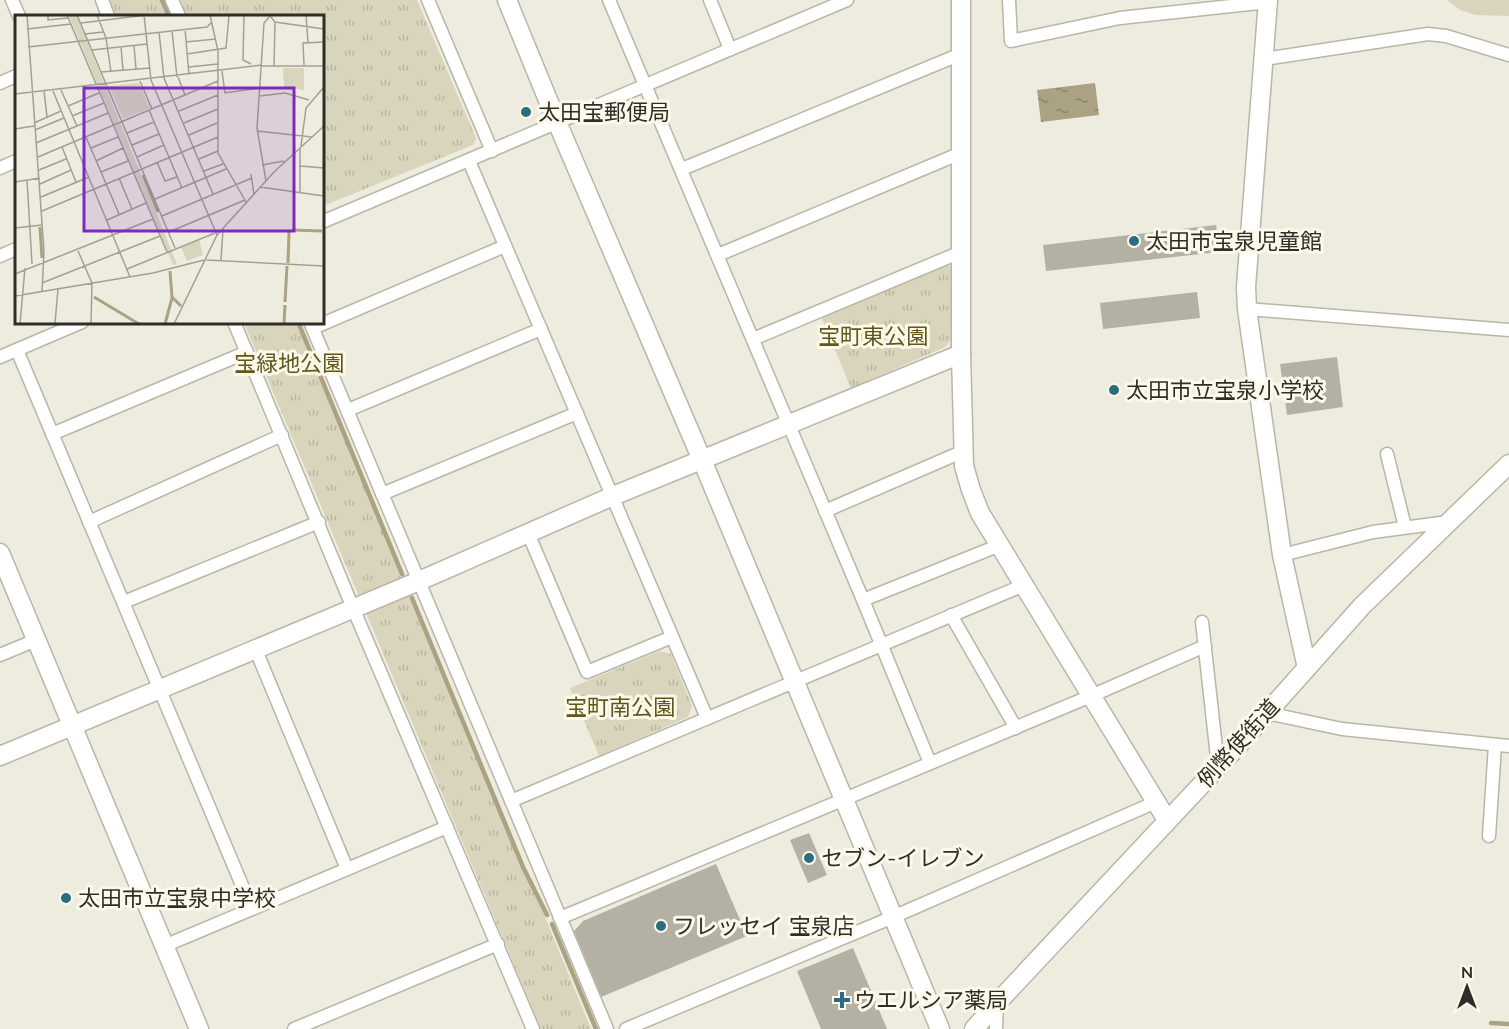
<svg xmlns="http://www.w3.org/2000/svg" width="1509" height="1029" viewBox="0 0 1509 1029" font-family="Mulish,'Noto Sans JP',sans-serif">
	<style>
		.grass { fill: url(#grass-tufts) }
		.garden { fill: #d9d4bc }
		.water { fill: url(#water-ripples) }
		.lines { fill: none; stroke-linecap: round; stroke-linejoin: round }
		.stream { stroke: #aaa282; stroke-width: 4.5 }
		.building { fill: #b4b1a4 }
		.street-casing { stroke: #b9b6a9; stroke-width: 15 }
		.secondary-casing { stroke: #b9b6a9; stroke-width: 21 }
		.street { stroke: #fff; stroke-width: 12 }
		.secondary { stroke: #fff; stroke-width: 18 }
		.poi-dot { fill: #2b6d7f; stroke: #fcf9eb; stroke-width: 2 }
		.labels { text-anchor: middle; dominant-baseline: central; stroke-width: 6; stroke-linejoin: round; paint-order: stroke }
		.poi-label { font-size: 22px; fill: #2e2d28; stroke: #fcf9eb; text-anchor: start }
		.park-label { font-size: 22px; fill: #61541c; stroke: #fcf9eb }
		.street-label { font-size: 22px; fill: #2e2d28; stroke: #fcf9eb }
		.inset-river { fill: none; stroke: #aaa282; stroke-width: 3 }
		.inset-road { fill: none; stroke: #a1a095; stroke-width: 1.5 }
		.view { fill: #7b2cbf; fill-opacity: 0.15; stroke: #7b2cbf; stroke-width: 3 }
		.inset-edge { fill: none; stroke: #2e2d28; stroke-width: 3 }
	</style>
	<defs>
		<pattern id="grass-tufts" width="24" height="20" patternUnits="userSpaceOnUse" patternTransform="scale(1.5)"><rect width="24" height="20" fill="#d9d4bc"/><path d="M3 7l-1-3M5 7V3M7 7l1-3M15 17l-1-3M17 17v-4M19 17l1-3" fill="none" stroke="#bbb6a2"/></pattern>
		<pattern id="water-ripples" width="26" height="14" patternUnits="userSpaceOnUse" patternTransform="scale(1.5)"><rect width="26" height="14" fill="#aaa282"/><path d="M2 4q2-2 4 0t4 0M15 11q2-2 4 0t4 0" fill="none" stroke="#8b846a"/></pattern>
	</defs>
	<rect width="100%" height="100%" fill="#eeecde"/>
	<g class="grass">
		<polygon points="109,0 166,0 173,16 116,16"/>
		<polygon points="180,0 417,0 476,138 473,145 323,206 322,16 187,16"/>
		<polygon points="945,264 954,269 954,336 945,347 851,388 821,316"/>
		<polygon points="244,323 301,323 591,1029 541,1029"/>
		<polygon points="660,651 671,654 692,706 688,717 599,756 570,688"/>
	</g>
	<polygon class="garden" points="1447,0 1509,0 1509,16 1476,15 1460,10"/>
	<polygon class="water" points="1095,83 1099,115 1041,122 1037,90"/>
	<g class="lines">
		<g class="stream">
			<polyline points="162,0 169,16"/>
			<polyline points="298,322 402,574"/>
			<polyline points="412,598 523,867 547,915"/>
			<polyline points="552,924 596,1029"/>
			<polyline points="1491,1023 1509,1024"/>
		</g>
	</g>
	<g class="building">
		<polygon points="1216,225 1219,252 1046,271 1043,245"/>
		<polygon points="1197,292 1200,318 1103,329 1100,303"/>
		<polygon points="1337,357 1343,407 1287,415 1280,364"/>
		<polygon points="809,833 827,875 808,883 790,840"/>
		<polygon points="716,864 747,936 601,997 574,931 583,921"/>
		<polygon points="853,948 887,1029 821,1029 797,971"/>
	</g>
	<g class="lines">
		<defs>
			<g id="street">
				<polyline points="12,0 19,16"/>
				<polyline points="102,0 108,16"/>
				<polyline points="172,0 179,16"/>
				<polyline points="428,0 492,151"/>
				<polyline points="609,0 863,600 930,763"/>
				<polyline points="710,0 730,49"/>
				<polyline points="1009,0 1011,41 1120,18 1268,2"/>
				<polyline points="1264,59 1428,34 1446,36 1509,55"/>
				<polyline points="0,83 16,76"/>
				<polyline points="469,161 707,718"/>
				<polyline points="0,168 16,161"/>
				<polyline points="682,169 961,54"/>
				<polyline points="322,222 847,0"/>
				<polyline points="718,255 961,153"/>
				<polyline points="0,256 16,249"/>
				<polyline points="1247,309 1509,330"/>
				<polyline points="234,322 353,608 533,1029"/>
				<polyline points="310,322 607,1029"/>
				<polyline points="313,328 505,246"/>
				<polyline points="753,339 961,252"/>
				<polyline points="17,350 252,909"/>
				<polyline points="0,357 82,322"/>
				<polyline points="348,410 541,329"/>
				<polyline points="52,434 247,352"/>
				<polyline points="1387,454 1405,527"/>
				<polyline points="382,494 577,413"/>
				<polyline points="825,511 964,451"/>
				<polyline points="89,522 282,435"/>
				<polyline points="528,533 587,672 672,637"/>
				<polyline points="1282,555 1373,532 1448,522"/>
				<polyline points="863,600 1000,545"/>
				<polyline points="124,602 319,522"/>
				<polyline points="951,615 1016,728"/>
				<polyline points="1202,622 1218,766"/>
				<polyline points="255,648 347,869"/>
				<polyline points="0,655 36,640"/>
				<polyline points="1267,713 1342,729 1509,746"/>
				<polyline points="511,801 1024,585"/>
				<polyline points="1489,836 1495,745"/>
				<polyline points="560,918 1091,696 1205,646"/>
				<polyline points="164,946 447,827"/>
				<polyline points="294,1029 498,944"/>
				<polyline points="626,1029 893,917 1156,802"/>
				<polyline points="996,1029 997,1003"/>
			</g>
			<g id="secondary">
				<polyline points="507,0 557,122 702,460 940,1029"/>
				<polyline points="961,0 961,354 964,466 971,490 980,513 1167,820"/>
				<polyline points="1268,0 1246,287 1247,309 1282,555 1307,668"/>
				<polyline points="0,553 199,1029"/>
				<polyline points="0,756 419,581 613,496 961,354"/>
				<polyline points="974,1029 997,1003 1233,751 1362,606 1509,464"/>
			</g>
		</defs>
		<use href="#street" class="street-casing"/>
		<use href="#secondary" class="secondary-casing"/>
		<use href="#street" class="street"/>
		<use href="#secondary" class="secondary"/>
	</g>
	<g class="poi-dot">
		<circle cx="526" cy="112" r="6"/>
		<circle cx="1134" cy="241" r="6"/>
		<circle cx="1114" cy="390" r="6"/>
		<circle cx="809" cy="858" r="6"/>
		<circle cx="66" cy="898" r="6"/>
		<circle cx="661" cy="926" r="6"/>
		<path d="M839 991h6v6h6v6h-6v6h-6v-6h-6v-6h6z"/>
	</g>
	<g class="labels">
		<g class="poi-label">
			<text x="538" y="112">太田宝郵便局</text>
			<text x="1146" y="241">太田市宝泉児童館</text>
			<text x="1126" y="390">太田市立宝泉小学校</text>
			<text x="821" y="858">セブン-イレブン</text>
			<text x="78" y="898">太田市立宝泉中学校</text>
			<text x="673" y="926">フレッセイ 宝泉店</text>
			<text x="854" y="1000">ウエルシア薬局</text>
		</g>
		<g class="park-label">
			<text x="873" y="336">宝町東公園</text>
			<text x="289" y="363">宝緑地公園</text>
			<text x="620" y="707">宝町南公園</text>
		</g>
		<g class="street-label">
			<text transform="translate(1238 743) rotate(-48)">例幣使街道</text>
		</g>
	</g>
	<g transform="translate(15 15)">
		<rect width="309" height="309" fill="#eeecde"/>
		<path d="M54,1H62L162,249L158,250ZM124,68L135,93L108,104L94,71ZM184,224L188,240L172,246L166,232Z" fill="#d9d4bc"/>
		<path d="M268,53H289V75L269,72Z" fill="#d9d4bc"/>
		<path class="inset-river" d="M128,160L143,197M25,212L27,243M277,215L307,216M273,248L274,217M155,256L157,282L166,291M79,282L124,309M270,287L272,251M150,309L157,283M269,309L270,290"/>
		<path class="inset-road" d="M12,0L29,236L27,277M33,0V5L53,3M52,0L152,237M62,0L160,233M82,0L91,23L96,57M129,0L136,65L202,220M195,0L203,36V138L231,187M229,0L228,45L236,49M291,0L293,27M256,2L260,7L309,14M66,8L132,0M12,14L56,9M170,14L174,60M157,16L162,62M144,17L149,63L198,179M70,19L88,17M171,27L201,24M119,31L121,54M13,32L192,12L196,8M106,32L108,55M77,35L132,29M172,39L211,33L214,0M289,50L288,28L309,27M247,51H309M259,51L260,7M174,52L203,49M207,56L210,78L245,73M86,57L135,53M163,62L170,80M125,66L137,94M46,75L62,111M29,76L32,102M38,76L115,262M0,79L247,50M245,81L270,78L294,85M53,91L84,78M134,95L167,173M164,96L203,80M57,101L89,88M19,108L46,96M169,108L203,94M0,114L19,111M20,115L49,103M242,116L297,122M112,118L139,107M174,120L202,108M71,122L104,199M21,128L93,98M117,130L144,119M286,131L291,93L309,72M47,132L61,167M76,133L103,122M285,134V177M23,142L203,66M122,142L149,130M184,144L203,136M81,146L108,133M142,147L150,166L162,162M247,150L269,146M285,151L309,153M24,155L51,144M189,156L208,149M86,157L113,146M236,159L239,180M104,163L117,194M12,165L17,249M251,166L242,113L249,8L256,0M0,167L25,163M25,169L56,155M245,172L309,181M26,182L74,162M140,184L211,154M27,196L203,122M147,201L237,163M92,205L131,188M0,213L27,210M154,217L230,185M63,236L77,268L76,309M191,245L309,251M206,245L208,214M112,254L200,218M0,259L138,204M27,268L145,221M0,281L138,258L189,245M40,308L43,274M1,309H60M5,309L10,253M159,309L202,220L259,157L309,111"/>
		<path class="view" d="M69,73H279V216H69Z"/>
		<rect width="309" height="309" class="inset-edge"/>
	</g>
	<g transform="translate(1467 987)" stroke="#fcf9eb" stroke-width="4.5" paint-order="stroke">
	<path d="M0-4.5L10 22L0 15L-10 22Z" fill="#2e2d28"/>
	<text y="-9" font-size="16" font-weight="bold" text-anchor="middle" fill="#2e2d28">N</text>
	</g>
</svg>
